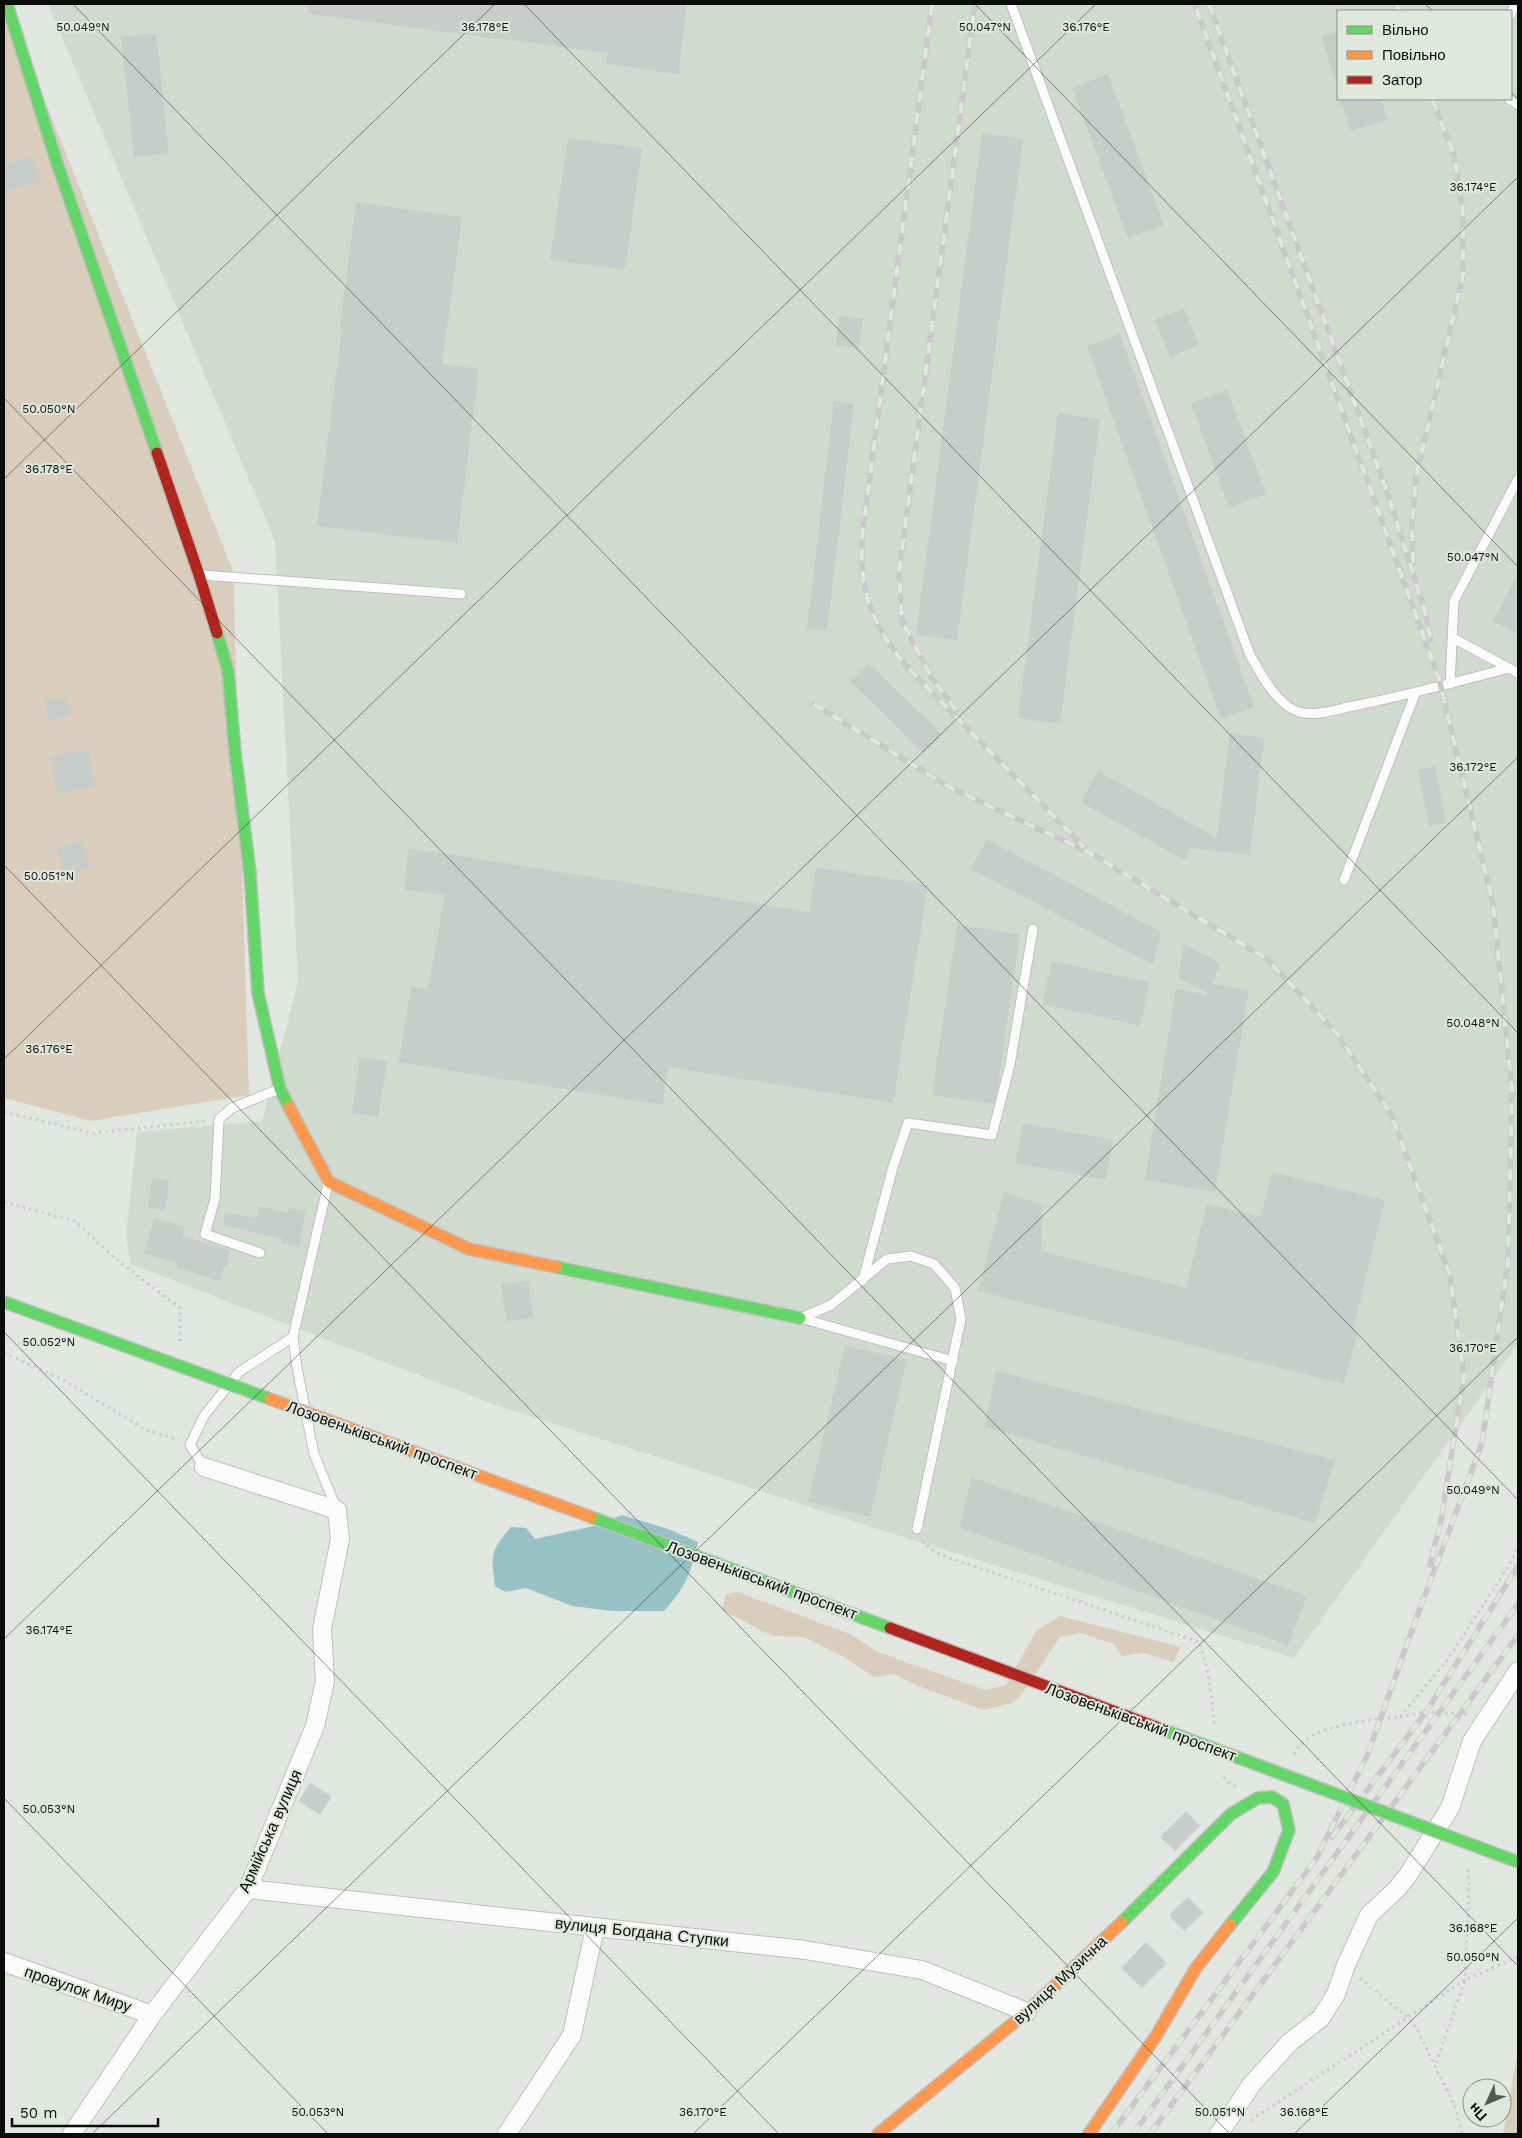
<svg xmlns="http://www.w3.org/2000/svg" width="1522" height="2138" viewBox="0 0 1522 2138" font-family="'Work Sans',sans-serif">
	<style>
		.built { fill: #d1dacf; fill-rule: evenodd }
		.green { fill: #d9cebb }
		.water { fill: #96c1c5 }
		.building { fill: #c8cdc9 }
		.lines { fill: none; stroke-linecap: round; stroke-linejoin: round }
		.lane-casing { stroke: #bcc0bb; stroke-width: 11 }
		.street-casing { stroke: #bcc0bb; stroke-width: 20 }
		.fast-casing { stroke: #bcc0bb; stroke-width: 14 }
		.slow-casing { stroke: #bcc0bb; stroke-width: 14 }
		.jam-casing { stroke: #bcc0bb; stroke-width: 14 }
		.path { stroke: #cacbca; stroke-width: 3; stroke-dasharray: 2.5 4; stroke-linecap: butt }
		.lane { stroke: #fafbfa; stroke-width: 9 }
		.street { stroke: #fafbfa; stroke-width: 18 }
		.fast { stroke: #63d668; stroke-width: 11 }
		.slow { stroke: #ff974d; stroke-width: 11 }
		.jam { stroke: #b3261e; stroke-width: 11 }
		.rail-casing { stroke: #c8c9c8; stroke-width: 5.5 }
		.rail { stroke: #e0e8de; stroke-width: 4; stroke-dasharray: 11; stroke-linecap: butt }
		.fast-bridge-casing { stroke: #bfc1be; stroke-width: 14; stroke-linecap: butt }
		.slow-bridge-casing { stroke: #bfc1be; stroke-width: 14; stroke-linecap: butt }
		.jam-bridge-casing { stroke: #bfc1be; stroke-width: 14; stroke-linecap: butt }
		.fast-bridge { stroke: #63d668; stroke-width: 11 }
		.slow-bridge { stroke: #ff974d; stroke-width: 11 }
		.jam-bridge { stroke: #b3261e; stroke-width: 11 }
		.ticks { fill: none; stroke: #0a0d0a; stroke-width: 1; stroke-opacity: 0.45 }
		.labels { text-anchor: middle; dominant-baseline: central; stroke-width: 4; stroke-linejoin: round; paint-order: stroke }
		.street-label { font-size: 16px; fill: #0a0d0a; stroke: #e0e8de }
		.ticks-label { font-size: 12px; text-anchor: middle; fill: #0a0d0a; stroke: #e0e8de; stroke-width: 4; stroke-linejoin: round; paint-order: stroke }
	</style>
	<rect width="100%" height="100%" fill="#e1e6e0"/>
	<path class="built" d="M48,4H1518V1344L1294,1658L881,1530L490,1403L131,1264L126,1236L137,1132L262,1121L298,982L275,541ZM1338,11H1511V99H1338Z"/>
	<g class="green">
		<polygon points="4,4 6,4 233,571 249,1095 91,1121 4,1098"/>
		<polygon points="738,1592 850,1634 878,1652 985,1690 1006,1685 1036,1631 1060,1616 1181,1647 1173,1662 1144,1653 1122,1656 1114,1644 1081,1633 1060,1637 1019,1698 1012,1703 984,1710 923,1688 894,1674 874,1677 839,1654 803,1637 773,1636 722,1610 726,1594"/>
		<polygon points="1518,2051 1518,2134 1503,2134"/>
	</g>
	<path class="water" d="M622,1515L668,1529L698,1542C690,1575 687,1585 664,1611H612L572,1606L526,1588L505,1592L495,1586C491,1554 490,1552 511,1527L526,1528L535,1539L594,1526Z"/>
	<g class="building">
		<polygon points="309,4 687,4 678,74 606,64 608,53 308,14"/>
		<polygon points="1338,31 1338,80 1335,80 1321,36"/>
		<polygon points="156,33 169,154 134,157 121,37"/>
		<polygon points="1108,74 1164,225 1128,238 1072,88"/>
		<polygon points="1340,99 1381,99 1388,120 1350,131"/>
		<polygon points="982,133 1023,139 957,640 916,635"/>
		<polygon points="568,138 642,148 625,270 550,260"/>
		<polygon points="32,156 40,182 4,192 4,164"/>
		<polygon points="356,202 462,217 442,364 479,369 457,543 317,526 342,328 340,327"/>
		<polygon points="1184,308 1199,345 1170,357 1155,320"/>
		<polygon points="839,316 863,319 859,348 836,345"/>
		<polygon points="1120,334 1254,707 1221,719 1087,346"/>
		<polygon points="1227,390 1266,494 1229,508 1191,403"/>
		<polygon points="834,401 854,404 827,631 807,629"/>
		<polygon points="1058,413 1100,419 1060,724 1018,718"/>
		<polygon points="1518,573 1518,634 1493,621"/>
		<polygon points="868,663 942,734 924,753 850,681"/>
		<polygon points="67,697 70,716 48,720 45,700"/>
		<polygon points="1230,733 1264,738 1250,855 1191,848 1184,860 1081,802 1098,771 1217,838"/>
		<polygon points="89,750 94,787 56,793 51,756"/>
		<polygon points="1435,766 1446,823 1429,826 1418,770"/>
		<polygon points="987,839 1161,932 1153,965 971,869"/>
		<polygon points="81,840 90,868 65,876 57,848"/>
		<polygon points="408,849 449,854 809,912 816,867 928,885 893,1103 668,1067 662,1105 399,1062 411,986 428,989 445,895 404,890"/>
		<polygon points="957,925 1020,934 998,1086 994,1104 932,1095"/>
		<polygon points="1184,944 1220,963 1213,984 1249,990 1215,1192 1145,1180 1176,988 1206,995 1207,993 1178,978"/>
		<polygon points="1052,961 1149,982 1140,1026 1042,1004"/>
		<polygon points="360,1057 387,1061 378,1117 352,1113"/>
		<polygon points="1023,1123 1113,1140 1106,1180 1016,1163"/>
		<polygon points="1272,1172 1385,1200 1353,1330 1358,1331 1344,1384 978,1291 1004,1192 1043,1205 1041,1251 1186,1288 1207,1204 1261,1217"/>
		<polygon points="152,1178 169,1180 165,1210 148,1208"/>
		<polygon points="259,1206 288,1213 289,1208 306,1211 299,1247 282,1243 283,1239 223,1225 225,1213 256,1218"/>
		<polygon points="154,1218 185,1227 182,1236 230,1250 227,1267 224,1266 220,1281 177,1268 178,1263 144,1254"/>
		<polygon points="528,1281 533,1318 507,1321 501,1284"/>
		<polygon points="845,1345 907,1360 870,1517 808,1502"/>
		<polygon points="996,1371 1335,1460 1315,1523 985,1427"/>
		<polygon points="971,1477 1307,1596 1288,1645 960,1528"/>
		<polygon points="310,1783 332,1796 320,1815 299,1801"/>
		<polygon points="1186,1811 1200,1826 1175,1851 1160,1837"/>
		<polygon points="1188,1897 1203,1913 1184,1931 1169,1915"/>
		<polygon points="1146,1942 1167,1963 1142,1988 1121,1968"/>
	</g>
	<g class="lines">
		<defs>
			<g id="lane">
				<path d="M1011,4L1250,655C1260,673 1278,706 1299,712C1316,717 1337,709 1353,706C1405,696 1457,682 1509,668"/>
				<polyline points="1511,14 1515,4"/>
				<polyline points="1509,99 1518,105"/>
				<polyline points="202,575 461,594"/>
				<polyline points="1453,638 1518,673"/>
				<polyline points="1450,684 1454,601 1518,479"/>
				<polyline points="1344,880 1415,694"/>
				<polyline points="328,1184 293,1337 297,1368 314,1454 337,1510"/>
				<polyline points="260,1253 205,1234 215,1199 219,1119 232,1108 279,1089"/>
				<polyline points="863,1280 893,1167 908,1123 992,1135 1010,1065 1033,929"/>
				<polyline points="800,1318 953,1361"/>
				<polyline points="801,1318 831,1305 887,1259 911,1256 934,1264 955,1288 961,1319 917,1529"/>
				<polyline points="204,1467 190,1445 204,1416 239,1372 293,1337"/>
			</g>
			<g id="street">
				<polyline points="248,1889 805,1950 922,1970 1027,2012"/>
				<polyline points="4,1962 152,2015"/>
				<polyline points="72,2134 152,2015 248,1889 315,1726 325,1681 322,1629 340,1539 337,1510 204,1467"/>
				<polyline points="507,2134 572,2035 595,1927"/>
				<polyline points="1219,2134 1251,2085 1290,2042 1321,2018 1336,1994 1346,1965 1369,1915 1397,1889 1408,1875 1450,1808 1472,1741 1518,1671"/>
			</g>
			<g id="fast">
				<polyline points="7,4 57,163 157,453"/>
				<polyline points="217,633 228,671 235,752 250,873 258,993 280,1089 289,1107"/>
				<polyline points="556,1267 800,1318"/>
				<polyline points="1122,1922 1231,1814 1258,1798 1272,1797 1283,1804 1289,1830 1273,1872 1230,1925"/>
			</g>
			<g id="slow">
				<polyline points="289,1107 329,1182 469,1249 556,1267"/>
				<polyline points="878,2134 1027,2012 1122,1922"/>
				<polyline points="1089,2134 1156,2036 1196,1968 1230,1925"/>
			</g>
			<polyline id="jam" points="157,453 199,575 217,633"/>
		</defs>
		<use href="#lane" class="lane-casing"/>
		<use href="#street" class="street-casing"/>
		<use href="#fast" class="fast-casing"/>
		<use href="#slow" class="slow-casing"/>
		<use href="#jam" class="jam-casing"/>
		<g class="path">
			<polyline points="4,1112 93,1133 206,1121"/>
			<polyline points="4,1202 75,1221 116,1259 180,1308 180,1342"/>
			<polyline points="4,1353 63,1380 146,1430 179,1440"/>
			<path d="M922,1541L935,1552L950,1558L1199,1642C1209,1670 1212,1696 1214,1726"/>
			<polyline points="1400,1717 1426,1712 1468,1714"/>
			<path d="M1294,1754C1297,1750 1300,1745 1304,1741C1321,1726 1376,1718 1400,1717L1449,1658L1511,1562L1518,1546"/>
			<polyline points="1224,1777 1227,1782 1237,1787"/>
			<polyline points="1360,1978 1408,2018 1417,2029 1456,2109 1462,2134"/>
			<polyline points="1436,2063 1465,1980 1518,1957"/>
			<polyline points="1251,2120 1465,1980 1469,1884 1468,1868"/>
		</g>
		<use href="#lane" class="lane"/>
		<use href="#street" class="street"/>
		<use href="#fast" class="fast"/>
		<use href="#slow" class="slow"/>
		<use href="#jam" class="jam"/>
		<defs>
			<g id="rail">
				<path d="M932,4L862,537C862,550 861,564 863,576C867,613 886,642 909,669L1084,847"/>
				<polyline points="1209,4 1385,486 1424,608 1431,640"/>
				<polyline points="1396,4 1399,11"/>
				<polyline points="1413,563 1412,525 1416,477 1463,275 1463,214 1454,155 1432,99"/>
				<polyline points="814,704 949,787 1090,853 1267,959 1338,1035 1391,1114 1450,1275 1464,1376 1441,1521 1430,1565"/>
				<polyline points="956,710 930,675 902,621 899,572 975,4"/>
				<polyline points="1332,1837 1426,1712 1518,1566"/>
				<polyline points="1111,2134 1316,1859 1367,1756 1416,1619 1482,1443 1508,1262 1512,1090 1493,904 1439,679 1195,5"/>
				<polyline points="1133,2134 1518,1604"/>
				<polyline points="1150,2134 1518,1635"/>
			</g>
		</defs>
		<use href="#rail" class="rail-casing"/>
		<use href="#rail" class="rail"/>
		<defs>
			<g id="fast-bridge">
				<polyline points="4,1302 270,1399"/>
				<polyline points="591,1517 890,1628"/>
				<polyline points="1164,1730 1518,1862"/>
			</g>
			<polyline id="slow-bridge" points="270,1399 591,1517"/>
			<polyline id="jam-bridge" points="890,1628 1164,1730"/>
		</defs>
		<use href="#fast-bridge" class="fast-bridge-casing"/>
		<use href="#slow-bridge" class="slow-bridge-casing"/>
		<use href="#jam-bridge" class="jam-bridge-casing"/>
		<use href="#fast-bridge" class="fast-bridge"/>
		<use href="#slow-bridge" class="slow-bridge"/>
		<use href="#jam-bridge" class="jam-bridge"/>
	</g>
	<path class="ticks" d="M73,4L1518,1500M524,4L1518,1033M975,4L1518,567M1425,4L1433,11M1511,92L1518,100M4,398L1518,1966M4,479L495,4M4,865L1230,2134M4,1059L1096,4M4,1332L779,2134M4,1639L1518,177M4,1798L328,2134M92,2134L1518,757M693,2134L1518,1337M1294,2134L1518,1918"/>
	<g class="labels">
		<g class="street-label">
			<text transform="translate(382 1440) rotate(20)">Лозовеньківський проспект</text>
			<text transform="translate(762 1580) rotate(20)">Лозовеньківський проспект</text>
			<text transform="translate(1141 1722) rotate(20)">Лозовеньківський проспект</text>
			<text transform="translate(270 1831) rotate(-66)">Армійська вулиця</text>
			<text transform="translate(642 1932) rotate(6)">вулиця Богдана Ступки</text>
			<text transform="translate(1060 1980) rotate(-43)">вулиця Музична</text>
			<text transform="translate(78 1989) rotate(19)">провулок Миру</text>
		</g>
	</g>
	<g class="ticks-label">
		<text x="485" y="31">36.178°E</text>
		<text x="1086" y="31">36.176°E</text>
		<text x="83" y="31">50.049°N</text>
		<text x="985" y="31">50.047°N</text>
		<text x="1473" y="191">36.174°E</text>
		<text x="49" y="413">50.050°N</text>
		<text x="49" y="473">36.178°E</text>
		<text x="1473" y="561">50.047°N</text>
		<text x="1473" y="771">36.172°E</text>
		<text x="49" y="880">50.051°N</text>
		<text x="1473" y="1027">50.048°N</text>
		<text x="49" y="1053">36.176°E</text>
		<text x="49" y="1346">50.052°N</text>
		<text x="1473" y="1352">36.170°E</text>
		<text x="1473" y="1494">50.049°N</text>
		<text x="49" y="1634">36.174°E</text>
		<text x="49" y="1813">50.053°N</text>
		<text x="1473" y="1932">36.168°E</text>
		<text x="1473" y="1961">50.050°N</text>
		<text x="318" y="2116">50.053°N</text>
		<text x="1220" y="2116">50.051°N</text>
		<text x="703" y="2116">36.170°E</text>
		<text x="1304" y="2116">36.168°E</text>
	</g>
	<rect width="1522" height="2138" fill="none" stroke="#0a0d0a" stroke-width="10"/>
	<rect x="1337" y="10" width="175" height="90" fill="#e0e8de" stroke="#8a9089"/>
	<rect x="1347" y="26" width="25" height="8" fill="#63d668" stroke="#8a9089"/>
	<text x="1382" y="35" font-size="15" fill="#0a0d0a">Вільно</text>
	<rect x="1347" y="51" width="25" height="8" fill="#ff974d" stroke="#8a9089"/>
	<text x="1382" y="60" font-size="15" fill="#0a0d0a">Повільно</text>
	<rect x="1347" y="76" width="25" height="8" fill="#b3261e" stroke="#8a9089"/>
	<text x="1382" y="85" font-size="15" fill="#0a0d0a">Затор</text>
	<g transform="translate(1487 2103) rotate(226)"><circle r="24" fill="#e0e8de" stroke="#8a9089"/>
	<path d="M0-4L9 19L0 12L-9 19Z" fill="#555955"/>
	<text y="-8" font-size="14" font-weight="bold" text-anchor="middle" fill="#0a0d0a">Пн</text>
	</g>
	<path d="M12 2118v8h146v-8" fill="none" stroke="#0a0d0a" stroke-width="2.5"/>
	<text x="20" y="2118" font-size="15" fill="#0a0d0a" stroke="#e0e8de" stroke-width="4" paint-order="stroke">50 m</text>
</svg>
